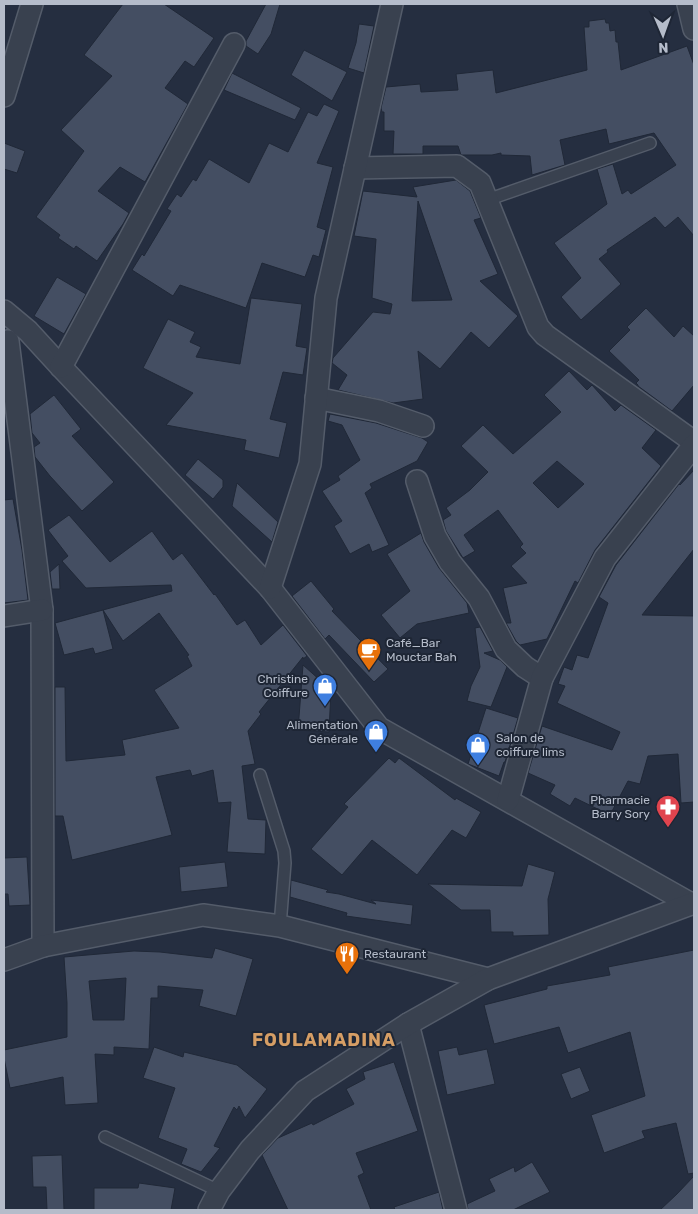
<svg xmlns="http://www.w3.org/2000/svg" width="698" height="1214" viewBox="0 0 698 1214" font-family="Rubik,sans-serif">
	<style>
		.building { fill: #444e62; stroke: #202837; fill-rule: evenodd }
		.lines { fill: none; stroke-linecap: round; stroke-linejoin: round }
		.service-casing { stroke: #545c6a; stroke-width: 14 }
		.minor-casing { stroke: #545c6a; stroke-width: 24 }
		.service { stroke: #39414f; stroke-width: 11 }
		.minor { stroke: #39414f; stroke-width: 21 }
		.labels { text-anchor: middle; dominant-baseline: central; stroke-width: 4; stroke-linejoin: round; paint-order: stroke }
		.poi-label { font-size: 12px; fill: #b5bcca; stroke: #1e2635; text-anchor: start }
		.district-label { font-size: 18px; font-weight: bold; letter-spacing: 1px; fill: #d69e65; stroke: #1e2635 }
	</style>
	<rect width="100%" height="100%" fill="#252e40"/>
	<g class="building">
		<polygon points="123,4 164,4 214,38 194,67 185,61 165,88 188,104 145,182 120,167 98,191 129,213 123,224 97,261 76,246 74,249 58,238 60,235 36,217 84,151 61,130 112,76 84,55"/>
		<polygon points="266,4 280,4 271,34 258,54 246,46 246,41"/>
		<polygon points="605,19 606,23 609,23 610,31 615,30 616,42 618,42 621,70 687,46 694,65 694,236 678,217 665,228 655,217 607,250 608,252 599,259 621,284 581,320 561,297 581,278 554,243 607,204 597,169 613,164 622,194 628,190 631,194 676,165 654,133 609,144 606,129 560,140 565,165 532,175 530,156 501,155 501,153 492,155 461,155 458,146 423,146 423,154 393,154 394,131 384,131 384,112 382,112 381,108 386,87 420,84 421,92 458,90 456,74 493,70 496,93 587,70 584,27 589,27 589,21"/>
		<polygon points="359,24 374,26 364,73 348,68 356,43"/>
		<polygon points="304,50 347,72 332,101 291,75"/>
		<polygon points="232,73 301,108 295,120 224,90"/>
		<polygon points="324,104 339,111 317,163 333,167 317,227 326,230 319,257 313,255 305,277 262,263 246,308 180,285 173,296 132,270 142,254 144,256 171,211 167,209 177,194 181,197 193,179 196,181 209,159 249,183 269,143 288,152 308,112 317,116"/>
		<polygon points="4,143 25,151 17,173 4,169"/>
		<path d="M456,180L470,191L481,218L474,220L498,274L480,281L518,316L489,348L471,332L440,369L418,351L423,399L393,403L338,390L347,375L332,363L333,358L373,312L390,314L392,304L372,298L376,239L354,236L363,191L417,197L413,187ZM418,201L452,300L412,301Z"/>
		<polygon points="57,277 86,294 64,334 34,316"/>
		<polygon points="251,298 302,304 296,346 307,348 303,375 283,372 270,419 287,423 279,458 244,450 246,440 166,425 193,393 143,368 168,319 195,332 190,342 201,347 196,357 240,364"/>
		<polygon points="646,308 674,337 683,326 694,336 694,385 672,411 638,386 638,385 636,383 639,380 609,351 630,330 627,327"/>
		<path d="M569,371L587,390L592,385L615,411L621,405L656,430L642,448L661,466L595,550L578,583L575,581L547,639L520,645L516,641L506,623H511L503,588L527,583L511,566L526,553L520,547L523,544L498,510L464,535L475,551L463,558L446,531L443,520L451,515L446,508L470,490L488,472L461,446L483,425L513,454L561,412L544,395ZM557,461L584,484L558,508L533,483Z"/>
		<polygon points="54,395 81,429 72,436 114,482 82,511 50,476 35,457 34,447 40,443 32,433 30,414"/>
		<polygon points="330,414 376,423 422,438 428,442 417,461 370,484 372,488 365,493 389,545 372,552 369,544 350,554 334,526 342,521 322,491 340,480 338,476 360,460 342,425 328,421"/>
		<polygon points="198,459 223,480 223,487 213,499 185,475"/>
		<polygon points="694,470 694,549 642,615 694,616 694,802 681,803 678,754 648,756 640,784 628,781 610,815 575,798 570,806 550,794 555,785 528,773 542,726 612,750 620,732 557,703 565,686 558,684 564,667 572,670 577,655 588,658 608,603 599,597 616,565 679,484 680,485"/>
		<polygon points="237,483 278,522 272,542 232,506"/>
		<polygon points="13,499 22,550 28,600 4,603 4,500"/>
		<polygon points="69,515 110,562 152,531 173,560 182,553 214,595 215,594 237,625 245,620 261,645 283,625 307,656 303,659 303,657 259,712 261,714 248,731 255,764 242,766 248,819 266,820 265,854 227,852 231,802 218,803 213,770 192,776 190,770 156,777 172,835 72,860 63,816 55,816 55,687 65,687 66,761 125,755 122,740 179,728 154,690 192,666 187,656 189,655 159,613 123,641 103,610 172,591 171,585 86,588 62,561 68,556 48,530"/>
		<polygon points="421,533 424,542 439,568 467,603 469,613 417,624 400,638 381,615 410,591 387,554"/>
		<polygon points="59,564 60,589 52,589 50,572"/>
		<polygon points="311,581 334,609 332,611 388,669 374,682 329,635 325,639 292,596"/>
		<polygon points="103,610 113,649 95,654 93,648 64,655 55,623"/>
		<polygon points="480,627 493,651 484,653 500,660 507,667 491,707 467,701 471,686 480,667 475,628"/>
		<polygon points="303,665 331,690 329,732 298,730"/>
		<polygon points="486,708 518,718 505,762 504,762 499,776 468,764"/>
		<polygon points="389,758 395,763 399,758 455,800 456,798 481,812 466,838 452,830 417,875 372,840 342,875 311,849 348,807 344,804"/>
		<polygon points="27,857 30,905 9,906 8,894 4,894 4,858"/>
		<polygon points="225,862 228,887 181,892 179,867"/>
		<polygon points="528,864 555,872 548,899 549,935 513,936 513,932 491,932 490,910 461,910 428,884 522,886"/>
		<polygon points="291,880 328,890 326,892 339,894 376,904 371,900 413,905 411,925 346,916 347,913 290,897"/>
		<path d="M215,948L253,959L236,1016L199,1006L203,990L158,986V998H151L149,1049L114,1047V1055L95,1054L98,1103L65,1105L63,1077L10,1088L4,1058V1050L67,1037V1003L64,957L134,951L160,952L212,958ZM126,978L124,1020H93L89,981Z"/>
		<polygon points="694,950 694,1173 688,1174 676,1123 642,1131 645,1138 604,1153 591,1115 645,1096 630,1032 568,1053 559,1027 494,1044 484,1005 547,989 547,986 610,975 608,967"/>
		<polygon points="154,1047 183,1057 184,1052 237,1065 267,1089 245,1118 239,1106 237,1110 234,1107 214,1146 220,1148 201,1172 181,1164 187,1149 158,1138 175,1088 143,1078"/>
		<polygon points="457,1047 459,1055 487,1049 495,1084 447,1095 438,1051"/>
		<polygon points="394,1062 418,1131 356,1153 364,1173 358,1176 371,1210 288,1210 262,1155 278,1138 312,1123 313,1125 354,1104 346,1089 365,1079 363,1072"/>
		<polygon points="580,1067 590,1091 571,1099 561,1074"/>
		<polygon points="62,1155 64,1210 47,1210 46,1187 33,1187 32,1156"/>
		<polygon points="532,1162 550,1192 513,1210 468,1210 467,1204 495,1191 489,1179 514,1167 515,1172"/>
		<polygon points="694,1176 694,1210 660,1210 677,1194"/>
		<polygon points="139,1183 175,1188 171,1210 94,1210 94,1188 138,1188"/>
		<polygon points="439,1192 443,1210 395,1210 394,1207"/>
	</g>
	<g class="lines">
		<defs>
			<g id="service">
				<polyline points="487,200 650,143"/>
				<polyline points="260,775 284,851 285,863 280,926"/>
				<polyline points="105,1137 219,1191"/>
			</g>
			<g id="minor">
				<polyline points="688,4 694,29"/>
				<polyline points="4,96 32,4"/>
				<polyline points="355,168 457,166 480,183 538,327 545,335 694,442"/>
				<polyline points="4,311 28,331 61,367 270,588 379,728 691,904"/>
				<polyline points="8,341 42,610 43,946"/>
				<polyline points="61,367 234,44"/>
				<polyline points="316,398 379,411 423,426"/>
				<polyline points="417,481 435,536 450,562 479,598 506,649 525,667 542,678"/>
				<polyline points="270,588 310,464 326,298 392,4"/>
				<polyline points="4,616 42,610"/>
				<polyline points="508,800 542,678 605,558 694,445"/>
				<polyline points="4,960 43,946 203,915 280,926 488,979"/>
				<polyline points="408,1024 456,1210"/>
				<polyline points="209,1210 219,1191 250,1150 305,1091 408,1024 488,979 694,903"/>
			</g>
		</defs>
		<use href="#service" class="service-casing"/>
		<use href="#minor" class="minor-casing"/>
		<use href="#service" class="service"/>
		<use href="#minor" class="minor"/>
	</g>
	<defs>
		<symbol id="cafe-pin" viewBox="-11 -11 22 30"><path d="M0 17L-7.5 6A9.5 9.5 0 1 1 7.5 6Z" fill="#e8710a" stroke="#1e2635"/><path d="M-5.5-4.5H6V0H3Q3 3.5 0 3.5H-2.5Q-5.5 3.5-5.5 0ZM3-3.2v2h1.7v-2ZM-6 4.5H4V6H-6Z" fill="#fff"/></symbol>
		<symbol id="shop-pin" viewBox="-11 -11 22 30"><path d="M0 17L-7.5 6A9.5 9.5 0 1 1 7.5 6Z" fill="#3f7fe0" stroke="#1e2635"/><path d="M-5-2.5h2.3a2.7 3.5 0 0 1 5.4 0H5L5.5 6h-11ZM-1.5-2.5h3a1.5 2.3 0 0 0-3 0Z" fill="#fff"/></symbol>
		<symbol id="pharmacy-pin" viewBox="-11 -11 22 30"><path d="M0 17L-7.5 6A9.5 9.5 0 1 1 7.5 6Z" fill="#e0444e" stroke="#1e2635"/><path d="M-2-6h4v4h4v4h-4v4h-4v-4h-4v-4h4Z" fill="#fff"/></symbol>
		<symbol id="restaurant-pin" viewBox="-11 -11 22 30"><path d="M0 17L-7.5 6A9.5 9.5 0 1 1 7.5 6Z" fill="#e8710a" stroke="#1e2635"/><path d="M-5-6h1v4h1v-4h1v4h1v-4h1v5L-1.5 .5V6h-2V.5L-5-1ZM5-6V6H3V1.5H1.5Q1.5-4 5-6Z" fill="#fff"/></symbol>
	</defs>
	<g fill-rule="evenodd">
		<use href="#cafe-pin" x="355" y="636" width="28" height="38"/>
		<use href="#shop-pin" x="311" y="672" width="28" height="38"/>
		<use href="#shop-pin" x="362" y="718" width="28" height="38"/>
		<use href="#shop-pin" x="464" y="731" width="28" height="38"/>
		<use href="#pharmacy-pin" x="654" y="793" width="28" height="38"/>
		<use href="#restaurant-pin" x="333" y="940" width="28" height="38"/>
	</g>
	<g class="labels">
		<g class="poi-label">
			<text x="386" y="643">Café_Bar<tspan x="386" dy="14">Mouctar Bah</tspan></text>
			<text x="308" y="679" text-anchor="end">Christine<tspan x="308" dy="14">Coiffure</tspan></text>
			<text x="358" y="725" text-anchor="end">Alimentation<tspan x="358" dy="14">Générale</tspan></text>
			<text x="496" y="738">Salon de<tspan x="496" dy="14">coiffure lims</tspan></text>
			<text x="650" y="800" text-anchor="end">Pharmacie<tspan x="650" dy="14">Barry Sory</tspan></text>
			<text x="364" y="954">Restaurant</text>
		</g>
		<g class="district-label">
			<text x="324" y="1040">FOULAMADINA</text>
		</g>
	</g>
	<rect width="698" height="1214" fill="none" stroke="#b5bcca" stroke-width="10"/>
	<g transform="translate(663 35) rotate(178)" stroke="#1e2635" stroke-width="4" paint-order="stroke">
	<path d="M0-4L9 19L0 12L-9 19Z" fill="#b5bcca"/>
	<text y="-8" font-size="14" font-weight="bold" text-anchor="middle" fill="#b5bcca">N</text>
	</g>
</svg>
